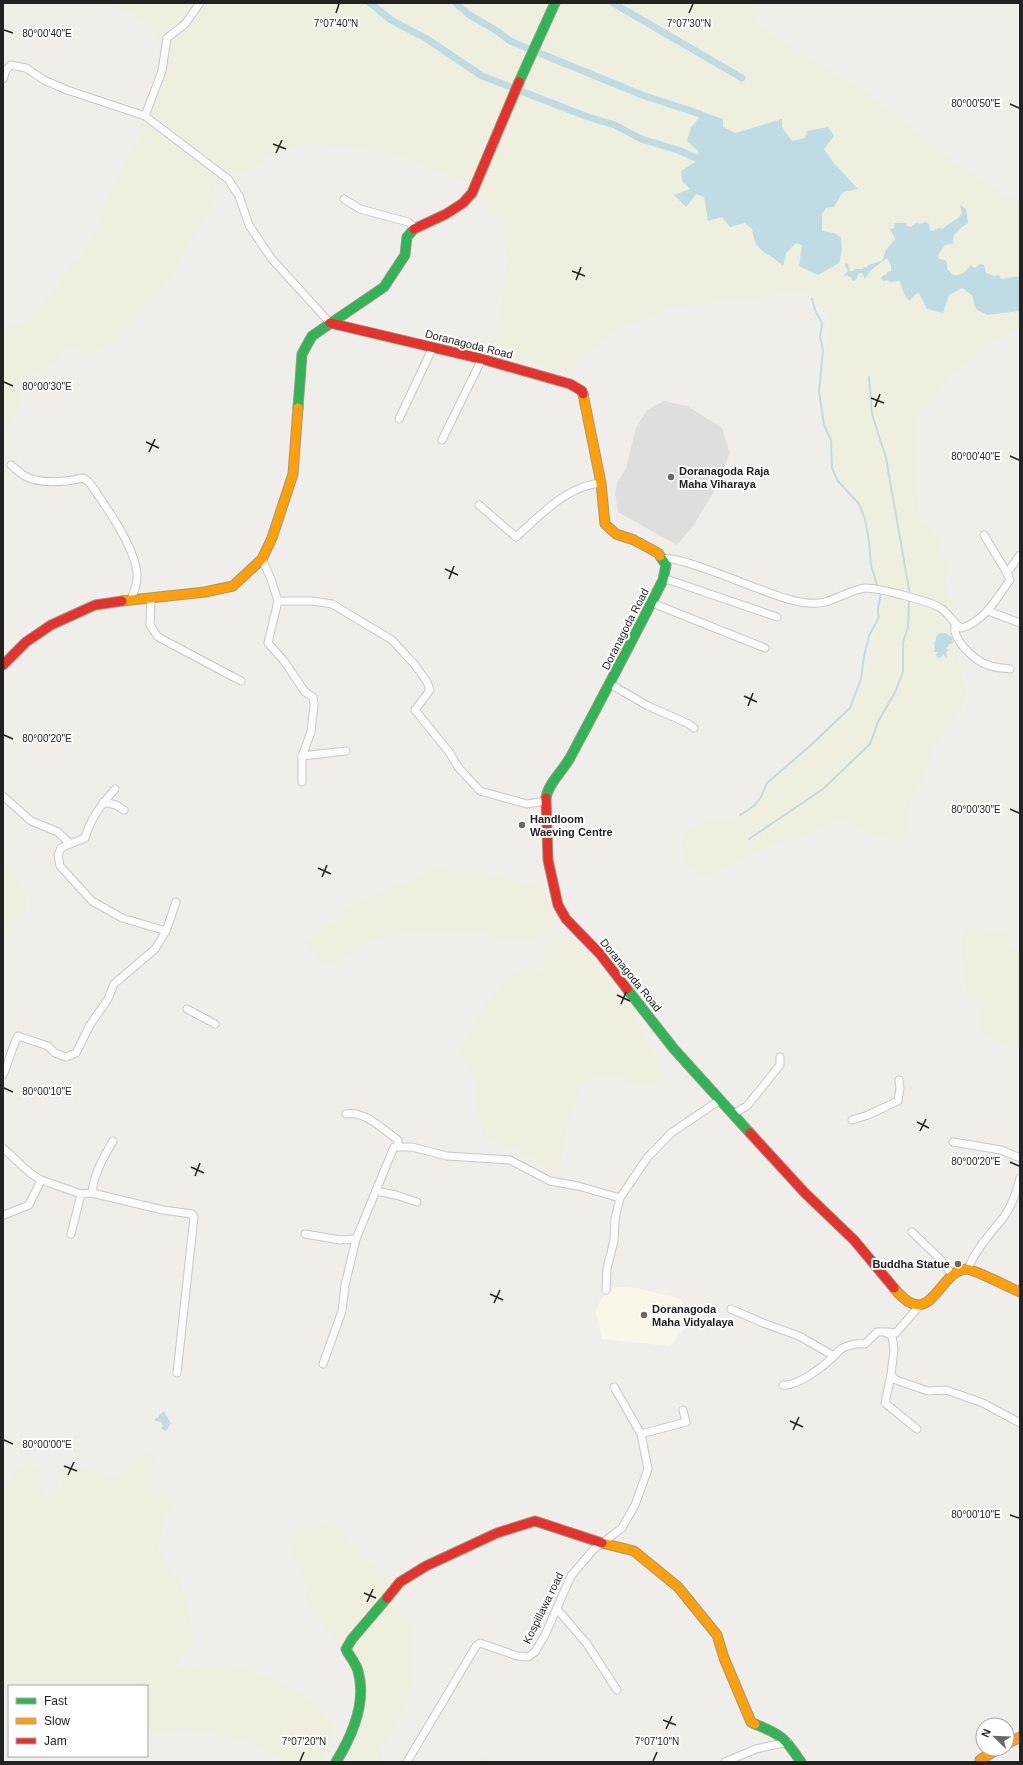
<svg xmlns="http://www.w3.org/2000/svg" width="1023" height="1765" viewBox="0 0 1023 1765" font-family="Arial,sans-serif">
	<style>
		.education { fill: #f8f7e8 }
		.religious { fill: #dededc }
		.farmland { fill: #efefdf }
		.water { fill: #bfdbe3 }
		.lines { fill: none; stroke-linecap: round; stroke-linejoin: round }
		.stream { stroke: #bfdbe3; stroke-width: 2 }
		.canal { stroke: #bfdbe3; stroke-width: 7 }
		.street-casing { stroke: #c9c8c7; stroke-width: 9 }
		.fast-casing { stroke: #999a82; stroke-width: 11 }
		.slow-casing { stroke: #999a82; stroke-width: 11 }
		.jam-casing { stroke: #999a82; stroke-width: 11 }
		.street { stroke: #fdfcfc; stroke-width: 7 }
		.fast { stroke: #30b455; stroke-width: 9 }
		.slow { stroke: #ff9f0a; stroke-width: 9 }
		.jam { stroke: #e5322d; stroke-width: 9 }
		.ticks { fill: none; stroke: #222; stroke-width: 1.5 }
		.poi-dot { fill: #6a6968; stroke: #fff; stroke-width: 1.5 }
		.labels { text-anchor: middle; dominant-baseline: central; stroke-width: 4; stroke-linejoin: round; paint-order: stroke }
		.street-label { font-size: 11px; fill: #222; stroke: #fff }
		.poi-label { font-size: 11px; font-weight: bold; fill: #222; stroke: #fff; text-anchor: start }
		.ticks-label { font-size: 10px; text-anchor: middle; fill: #222; stroke: #fff; stroke-width: 4; stroke-linejoin: round; paint-order: stroke }
	</style>
	<rect width="100%" height="100%" fill="#f0eeeb"/>
	<polygon class="education" points="615,1287 638,1288 681,1299 693,1318 670,1346 602,1339 596,1312 601,1299"/>
	<polygon class="religious" points="664,401 687,406 722,428 730,453 713,493 693,526 677,545 618,512 615,495 617,483 626,468 636,428 647,410"/>
	<g class="farmland">
		<polygon points="104,3 750,3 760,27 873,97 948,158 1007,196 1020,201 1020,328 983,348 952,374 940,391 915,417 918,515 942,540 940,551 945,558 949,560 945,565 949,566 950,573 946,576 945,586 948,595 957,602 948,609 943,618 953,636 966,693 961,712 933,747 922,783 912,797 907,822 912,835 904,842 870,834 847,823 836,820 824,824 799,839 788,840 767,846 740,859 716,874 701,875 687,864 684,857 682,842 685,831 710,820 733,820 752,810 777,776 847,716 860,692 871,653 880,599 878,586 872,582 867,540 863,520 856,501 838,477 825,440 819,409 822,372 830,320 811,294 788,292 755,299 706,303 674,308 618,330 585,355 566,376 491,346 500,312 507,263 503,219 463,181 389,153 309,143 277,152 243,173 226,175 222,177 214,185 216,194 215,203 201,224 170,280 107,346 94,353 85,352 73,347 67,347 56,360 42,370 29,376 16,416 3,437 3,329 23,322 33,316 52,293 72,263 82,254 99,224 111,186 143,133 159,77 162,41 149,25 137,16"/>
		<polygon points="3,858 16,874 22,889 27,894 26,911 3,933"/>
		<polygon points="442,865 456,873 470,870 540,886 546,893 555,922 547,933 532,941 502,939 477,932 452,935 438,932 397,935 363,943 335,968 323,962 305,943 353,905"/>
		<polygon points="970,927 971,930 974,930 976,935 1000,933 1007,935 1007,947 1012,947 1020,952 1020,1048 1012,1047 983,1035 978,1019 983,1010 967,994 963,971 962,932"/>
		<polygon points="554,935 568,935 600,969 620,997 631,1008 643,1029 655,1060 666,1075 657,1085 633,1086 619,1077 597,1076 581,1085 569,1119 560,1167 550,1169 517,1150 499,1145 483,1136 477,1108 477,1093 474,1077 460,1052 484,1006 508,976 526,966 542,972 545,945"/>
		<polygon points="144,1452 154,1456 156,1465 151,1469 153,1488 175,1506 165,1516 158,1550 180,1582 189,1611 194,1640 174,1666 232,1664 272,1678 316,1702 336,1728 325,1758 322,1762 283,1762 255,1745 214,1733 187,1730 162,1734 147,1733 147,1686 9,1686 9,1691 3,1690 3,1481 12,1480 16,1468 25,1463 32,1462 35,1467 40,1469 40,1484 43,1485 42,1491 47,1499 52,1498 61,1487 65,1468 104,1472 105,1478 115,1477 122,1474"/>
		<polygon points="328,1525 337,1529 356,1550 391,1583 391,1605 400,1612 412,1627 412,1678 404,1712 381,1750 382,1762 354,1762 345,1756 362,1712 364,1684 358,1661 349,1657 345,1658 338,1643 305,1603 307,1587 292,1551 297,1535 302,1529"/>
		<polygon points="482,1753 496,1754 489,1762 475,1762"/>
	</g>
	<g class="water">
		<path d="M703,112L723,119V127L736,133L782,119V127L792,141L805,138L807,131L828,127L834,136L824,149L833,162L858,189L843,192L834,207L826,208L822,214V231L834,233L841,237L842,248L839,263L818,275L799,266L802,245L796,243L786,253L783,266C768,251 755,254 752,229L745,223L730,227L722,217L708,221L704,197L696,194L686,207L674,195L690,189L682,181L681,171L697,161L698,151L687,141L691,128Z"/>
		<path d="M960,205L966,209L968,223C961,228 951,234 953,244L945,245L938,255L939,259L945,260L947,262V269C949,270 950,272 952,274C958,278 968,271 970,265L975,268L980,264L984,265L986,273L994,276L999,275L1001,279L1020,276V311L987,315L976,309L972,295L962,288L949,295L943,313L927,309L919,293C913,295 913,297 910,301C904,297 902,288 900,281L891,282L886,280L884,281L881,278L884,275L887,274V272L891,271V266L887,258L870,271L865,279L862,273L858,274L856,280L853,281L851,277L844,275L848,271L845,266V263L848,264L850,271H853L856,269H863L864,267H867L868,265L882,261L886,250L895,239L890,229L894,228L895,223H907L906,226L911,227L917,222L919,224L926,222L929,224L930,230L932,231L939,228L942,229L958,218L962,213Z"/>
		<polygon points="940,633 945,633 952,637 953,643 949,644 947,648 947,650 950,649 946,652 947,659 943,654 941,658 938,658 936,655 938,652 934,652 935,647 933,643 935,642 937,635"/>
		<polygon points="165,1411 165,1414 171,1423 166,1431 161,1429 163,1426 161,1422 156,1421 154,1419 159,1417 159,1415"/>
	</g>
	<g class="lines">
		<g class="stream">
			<polyline points="812,299 815,310 822,323 820,336 823,351 819,391 824,425 831,440 832,468 838,481 859,504 865,519 869,541 871,565 878,588"/>
			<polyline points="869,377 872,414 886,458 910,595"/>
			<path d="M740,815L754,806L761,797L767,783L811,745L850,708L861,679L864,656L869,636L879,617C875,608 882,601 880,592"/>
			<polyline points="749,839 823,789 870,744 878,722 895,692 903,672 903,642 908,628 909,599"/>
		</g>
		<g class="canal">
			<polyline points="370,3 391,20 427,39 482,76 588,117 615,125 641,139 678,150 696,158"/>
			<polyline points="456,3 468,14 497,31 510,41 642,95 700,114"/>
			<polyline points="613,3 742,78"/>
		</g>
		<defs>
			<g id="street">
				<polyline points="3,79 6,70 11,65 26,68 44,80 67,90 145,116 228,179 239,196 249,225 271,258 330,323"/>
				<polyline points="145,116 162,71 167,38 185,24 200,3"/>
				<polyline points="344,199 360,209 408,222 415,228"/>
				<polyline points="399,419 433,347"/>
				<polyline points="442,440 482,359"/>
				<path d="M11,465C15,468 19,472 23,475C40,485 65,482 83,478L89,482C104,504 139,551 137,579C137,585 133,593 131,600"/>
				<path d="M479,505L516,537C541,515 566,486 601,483"/>
				<polyline points="262,559 271,579 278,601 268,643 284,661 305,692 313,697 314,705 311,732 302,756 302,782"/>
				<path d="M662,559C675,555 730,578 746,584C768,592 802,608 825,602C837,599 854,589 865,588C878,588 931,601 942,609C949,614 953,623 961,628C984,622 996,599 1010,580L1007,573L984,535"/>
				<polyline points="1007,573 1020,555"/>
				<polyline points="663,580 669,580 777,617"/>
				<polyline points="151,599 150,625 158,637 241,681"/>
				<polyline points="278,601 313,601 332,604 392,640 415,665 427,682 430,690 415,710 449,752 458,767 480,791 527,804 546,801"/>
				<polyline points="652,603 765,648"/>
				<polyline points="988,611 1020,623"/>
				<path d="M955,625C952,640 975,661 988,665C995,668 1003,668 1010,669"/>
				<polyline points="610,684 648,706 689,724 694,728"/>
				<polyline points="302,756 346,751"/>
				<path d="M3,796L31,821L58,832L70,844L85,838C90,819 102,804 115,789"/>
				<polyline points="103,802 116,805 124,810"/>
				<polyline points="70,844 61,848 58,855 60,866 92,901 122,918 166,931"/>
				<polyline points="187,1009 215,1024"/>
				<path d="M3,1075C9,1062 11,1049 18,1036L48,1046L55,1053L66,1057L76,1053L90,1025L108,999L114,984L155,949L166,931L176,902"/>
				<path d="M346,1114C364,1110 384,1130 398,1140V1147"/>
				<polyline points="733,1114 747,1106 780,1065 780,1057"/>
				<polyline points="852,1120 868,1115 898,1101 900,1088 899,1080"/>
				<polyline points="953,1142 1001,1150 1020,1158"/>
				<polyline points="3,1148 30,1173 41,1180 81,1194"/>
				<polyline points="376,1191 396,1195 417,1202"/>
				<path d="M92,1193C94,1174 103,1158 113,1141"/>
				<polyline points="4,1215 29,1205 41,1180"/>
				<polyline points="912,1232 941,1260 953,1276"/>
				<polyline points="71,1234 81,1194 92,1193 163,1210 192,1214 194,1217 177,1373"/>
				<polyline points="305,1234 340,1240 356,1239"/>
				<path d="M968,1269C976,1249 990,1234 1003,1218C1011,1207 1017,1191 1020,1178"/>
				<polyline points="606,1290 607,1268 614,1241 615,1219 620,1198 647,1158 671,1133 720,1100"/>
				<polyline points="731,1309 763,1323 799,1336 834,1356"/>
				<polyline points="887,1332 896,1333 920,1305"/>
				<polyline points="323,1364 342,1311 345,1285 356,1239 394,1147 412,1147 447,1156 510,1160 550,1181 578,1186 620,1198"/>
				<polyline points="891,1375 885,1403 917,1429"/>
				<path d="M783,1385C797,1387 824,1366 834,1356C837,1354 838,1351 841,1349C848,1345 857,1343 865,1344L877,1332H885L892,1336L894,1349L891,1375L896,1380L928,1391L946,1390L983,1403L1020,1423"/>
				<polyline points="641,1434 686,1422 683,1410"/>
				<polyline points="557,1609 587,1644 617,1690"/>
				<polyline points="407,1762 476,1646 480,1643 517,1656 528,1657 535,1652 545,1635 571,1576 593,1550 622,1528 635,1505 648,1469 641,1434 614,1387"/>
				<polyline points="725,1762 756,1749 788,1742"/>
			</g>
			<g id="fast">
				<polyline points="519,82 555,3"/>
				<polyline points="298,408 302,354 312,336 384,287 405,255 407,237 414,229"/>
				<path d="M546,798C548,783 564,770 571,756C602,698 633,639 663,580L666,565L660,556"/>
				<polyline points="627,989 674,1049 750,1133"/>
				<path d="M755,1724C782,1735 785,1738 801,1762"/>
				<path d="M336,1762C352,1736 367,1702 358,1671C356,1663 349,1656 346,1649L352,1639L387,1598"/>
			</g>
			<g id="slow">
				<polyline points="583,394 601,483 605,524 616,534 634,540 658,553 660,556"/>
				<polyline points="122,601 205,592 233,586 262,559 272,538 293,474 298,408"/>
				<path d="M894,1288C931,1334 938,1271 966,1269C974,1269 1010,1288 1020,1292"/>
				<polyline points="602,1543 634,1551 678,1587 717,1635 724,1658 751,1722 755,1724"/>
				<polyline points="1007,1744 1020,1737"/>
				<polyline points="980,1762 980,1760 998,1749"/>
			</g>
			<g id="jam">
				<polyline points="414,229 446,214 463,203 472,193 519,82"/>
				<polyline points="330,323 482,359 570,384 582,391 583,394"/>
				<polyline points="3,665 26,642 51,625 95,605 122,601"/>
				<polyline points="546,798 548,860 558,905 566,919 600,954 627,989"/>
				<polyline points="750,1133 805,1193 854,1240 894,1288"/>
				<polyline points="387,1598 400,1582 426,1566 497,1533 535,1521 602,1543"/>
			</g>
		</defs>
		<use href="#street" class="street-casing"/>
		<use href="#fast" class="fast-casing"/>
		<use href="#slow" class="slow-casing"/>
		<use href="#jam" class="jam-casing"/>
		<use href="#street" class="street"/>
		<use href="#fast" class="fast"/>
		<use href="#slow" class="slow"/>
		<use href="#jam" class="jam"/>
	</g>
	<path class="ticks" d="M336,13L339,4M689,13L693,4M4,30L13,33M1010,104L1019,108M273,144L286,149M276,153L282,140M572,271L585,276M576,280L581,267M4,382L13,386M871,398L884,403M875,407L880,394M146,442L159,448M149,452L155,439M1010,456L1019,460M445,569L458,575M449,579L454,566M744,696L757,702M748,706L753,693M4,735L13,739M1010,809L1019,813M318,868L331,874M322,877L327,865M617,995L630,1001M621,1004L626,992M4,1088L13,1092M917,1122L929,1128M920,1131L926,1119M1010,1162L1019,1166M191,1167L204,1173M195,1176L200,1163M490,1294L503,1300M494,1303L500,1290M790,1421L803,1427M793,1430L799,1417M4,1440L13,1444M64,1466L77,1471M68,1475L74,1462M1010,1515L1019,1518M364,1593L376,1598M367,1602L373,1589M663,1720L676,1725M666,1729L672,1716M300,1761L304,1752M653,1761L657,1752"/>
	<g class="poi-dot">
		<circle cx="671" cy="477" r="4"/>
		<circle cx="522" cy="825" r="4"/>
		<circle cx="958" cy="1264" r="4"/>
		<circle cx="644" cy="1315" r="4"/>
	</g>
	<g class="labels">
		<g class="street-label">
			<text transform="translate(469 344) rotate(14)">Doranagoda Road</text>
			<text transform="translate(625 629) rotate(-63)">Doranagoda Road</text>
			<text transform="translate(631 975) rotate(51)">Doranagoda Road</text>
			<text transform="translate(543 1608) rotate(-64)">Kospillawa road</text>
		</g>
		<g class="poi-label">
			<text x="679" y="471">Doranagoda Raja<tspan x="679" dy="13">Maha Viharaya</tspan></text>
			<text x="530" y="819">Handloom<tspan x="530" dy="13">Waeving Centre</tspan></text>
			<text x="950" y="1264" text-anchor="end">Buddha Statue</text>
			<text x="652" y="1309">Doranagoda<tspan x="652" dy="13">Maha Vidyalaya</tspan></text>
		</g>
	</g>
	<g class="ticks-label">
		<text x="336" y="27">7°07'40"N</text>
		<text x="689" y="27">7°07'30"N</text>
		<text x="47" y="37">80°00'40"E</text>
		<text x="976" y="107">80°00'50"E</text>
		<text x="47" y="390">80°00'30"E</text>
		<text x="976" y="460">80°00'40"E</text>
		<text x="47" y="742">80°00'20"E</text>
		<text x="976" y="813">80°00'30"E</text>
		<text x="47" y="1095">80°00'10"E</text>
		<text x="976" y="1165">80°00'20"E</text>
		<text x="47" y="1448">80°00'00"E</text>
		<text x="976" y="1518">80°00'10"E</text>
		<text x="304" y="1745">7°07'20"N</text>
		<text x="657" y="1745">7°07'10"N</text>
	</g>
	<rect width="1023" height="1765" fill="none" stroke="#222222" stroke-width="8"/>
	<rect x="8" y="1685" width="140" height="72" fill="#ffffff" stroke="#a7a7a7"/>
	<rect x="16" y="1698" width="20" height="6" fill="#30b455" stroke="#a7a7a7"/>
	<text x="44" y="1705" font-size="12" fill="#222222">Fast</text>
	<rect x="16" y="1718" width="20" height="6" fill="#ff9f0a" stroke="#a7a7a7"/>
	<text x="44" y="1725" font-size="12" fill="#222222">Slow</text>
	<rect x="16" y="1738" width="20" height="6" fill="#e5322d" stroke="#a7a7a7"/>
	<text x="44" y="1745" font-size="12" fill="#222222">Jam</text>
	<g transform="translate(995 1737) rotate(293)"><circle r="19" fill="#ffffff" stroke="#a7a7a7"/>
	<path d="M0-3L7 15L0 10L-7 15Z" fill="#6a6968"/>
	<text y="-6" font-size="11" font-weight="bold" text-anchor="middle" fill="#222222">N</text>
	</g>
</svg>
